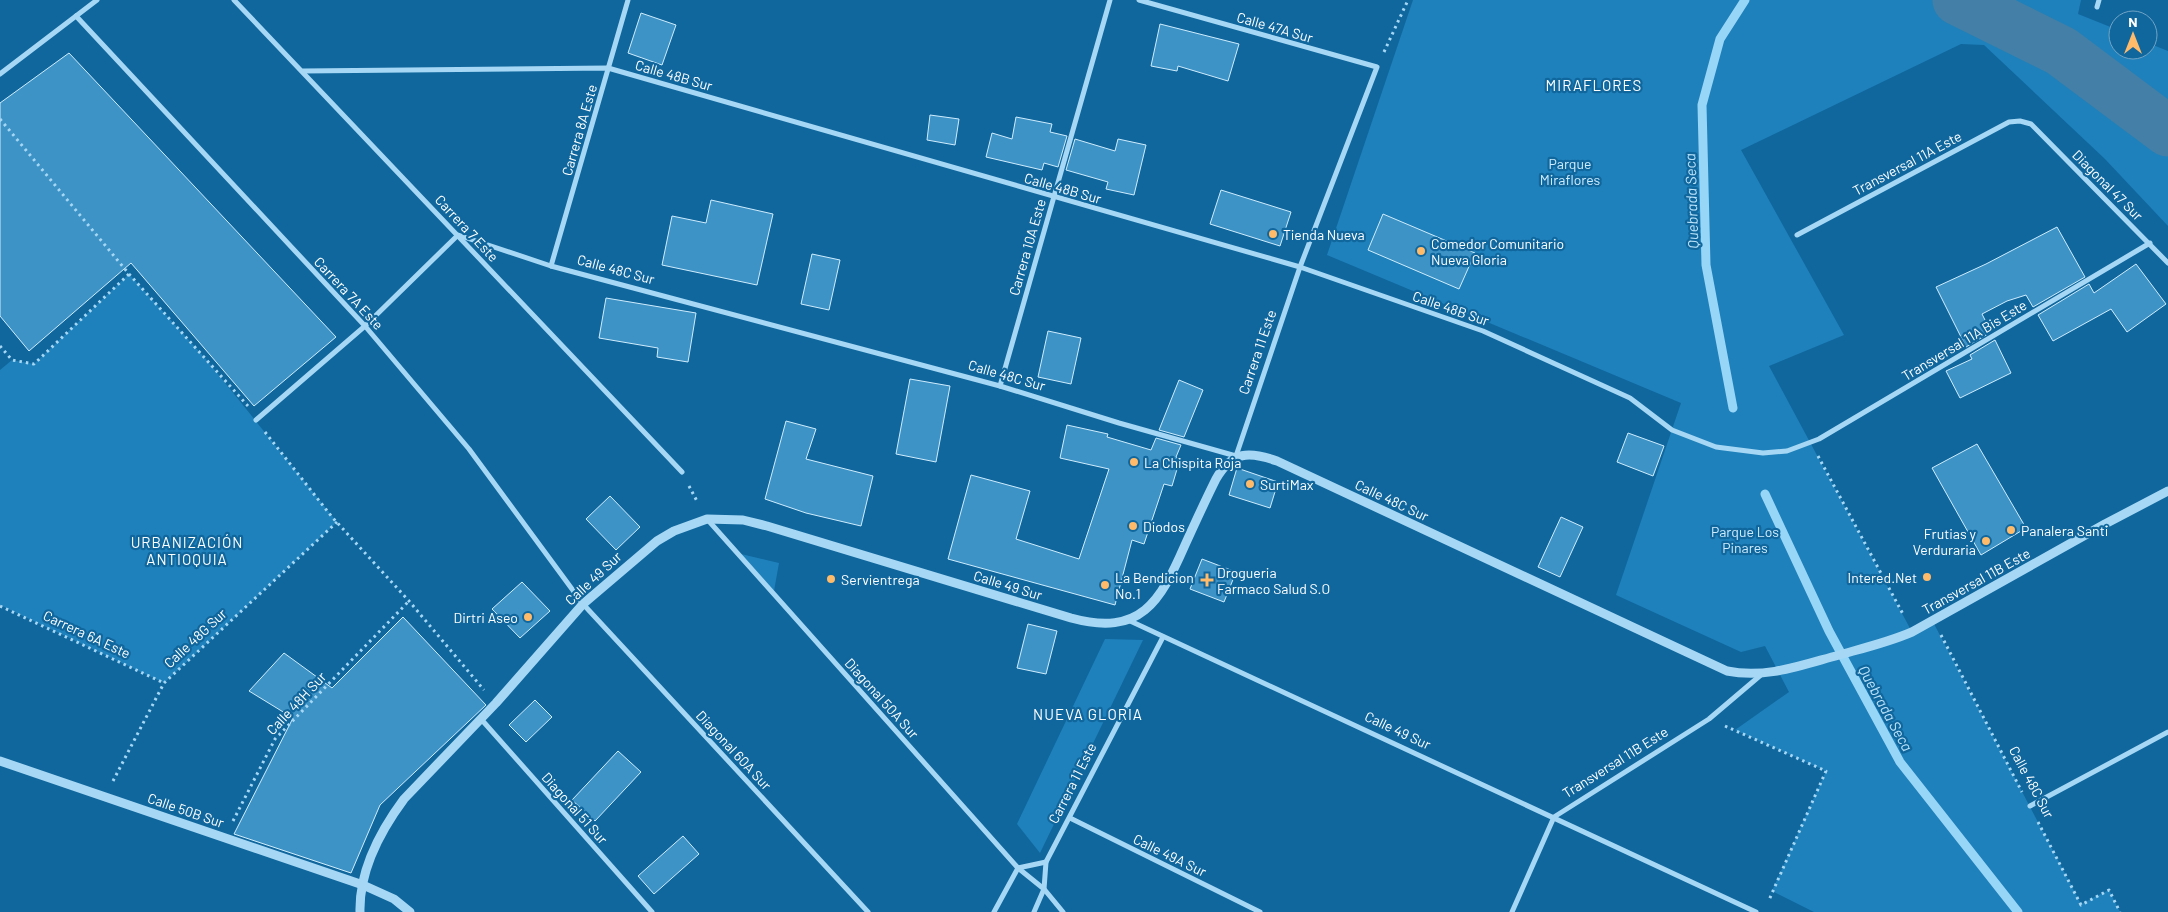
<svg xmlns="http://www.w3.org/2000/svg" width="2168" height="912" viewBox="0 0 2168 912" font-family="Barlow,sans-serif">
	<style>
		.green { fill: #1f81bb }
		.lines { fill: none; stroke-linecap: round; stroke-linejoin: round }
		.stream { stroke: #98d6f8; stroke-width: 9 }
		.river { stroke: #437fa6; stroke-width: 51 }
		.building { fill: #3e93c6; stroke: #cfedfe }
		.path { stroke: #a6d8f5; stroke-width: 3; stroke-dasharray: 2.5 4; stroke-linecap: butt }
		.minor { stroke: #a6d8f5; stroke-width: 5 }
		.tertiary { stroke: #a6d8f5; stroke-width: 9 }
		.poi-dot { fill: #ffba6a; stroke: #10679e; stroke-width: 2 }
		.labels { text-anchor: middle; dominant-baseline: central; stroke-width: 4.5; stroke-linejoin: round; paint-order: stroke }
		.street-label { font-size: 14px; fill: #fff; stroke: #10679e }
		.park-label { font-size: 14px; fill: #cfedfe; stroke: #10679e }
		.poi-label { font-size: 14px; fill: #fff; stroke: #10679e; text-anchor: start }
		.neighbourhood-label { font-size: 15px; letter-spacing: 1px; fill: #fff; stroke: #10679e }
		.water-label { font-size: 15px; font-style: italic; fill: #bbe4fb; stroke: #10679e }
	</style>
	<rect width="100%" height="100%" fill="#10679e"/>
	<g class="green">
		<polygon points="1413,0 2081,0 2078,14 2118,30 2118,50 2148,50 2148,43 2168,51 2168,226 2105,159 1984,45 1961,44 1741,150 1844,335 1769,366 1912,632 1933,622 2081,904 2109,890 2120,912 1814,912 1772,891 1826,771 1735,730 1789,692 1765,646 1741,652 1616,595 1681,403 1327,255"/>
		<polygon points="129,274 205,358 337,522 164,683 0,605 0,370 12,360 34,364"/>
		<polygon points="741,554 779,563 774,591"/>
		<polygon points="1105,639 1143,640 1040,853 1017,824"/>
	</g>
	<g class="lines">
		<g class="stream">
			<polyline points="1733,408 1706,265 1702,105 1720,39 1745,0"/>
			<polyline points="1765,494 1829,631 1900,762 2018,912"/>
		</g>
		<polyline class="river" points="1958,0 2061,51 2168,131"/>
	</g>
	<g class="building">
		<polygon points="641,13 676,25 662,65 628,53"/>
		<polygon points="1160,24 1239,44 1228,81 1178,66 1177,71 1151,66"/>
		<polygon points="69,53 336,337 254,406 131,263 29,351 0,316 0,103"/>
		<polygon points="930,115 959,119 955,145 927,140"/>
		<polygon points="1016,117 1052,124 1050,132 1067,136 1058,167 1044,163 1042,170 986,157 992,133 1012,139"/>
		<polygon points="1075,139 1115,151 1118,139 1146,145 1134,195 1106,189 1108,182 1066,170"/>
		<polygon points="1221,190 1291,212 1280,246 1210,224"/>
		<polygon points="711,200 773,214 757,285 662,265 672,216 706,223"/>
		<polygon points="1383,214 1475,253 1459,289 1368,250"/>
		<polygon points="2057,227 2085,277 2033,307 2026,295 2007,301 1982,314 1991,332 1966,347 1936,287 1986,264"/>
		<polygon points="812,254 840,260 829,310 801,304"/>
		<polygon points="2136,264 2166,304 2127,332 2111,309 2053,341 2038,315 2089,284 2094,293"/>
		<polygon points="606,298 696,313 688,362 657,357 658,348 599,338"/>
		<polygon points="1048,331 1081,338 1071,384 1038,377"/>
		<polygon points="1995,340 2011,373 1960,398 1946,371 1972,359 1970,355"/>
		<polygon points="910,379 950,386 936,462 896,454"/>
		<polygon points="1179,380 1203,390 1184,437 1159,430"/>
		<polygon points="786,421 816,429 806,459 873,476 861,526 806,513 765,499"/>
		<polygon points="1067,425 1108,434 1107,437 1151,450 1156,438 1181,445 1176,457 1180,459 1172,486 1164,484 1144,544 1132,540 1115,605 948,559 971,475 1030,491 1016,539 1079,559 1109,469 1060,458"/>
		<polygon points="1628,433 1664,446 1653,476 1617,462"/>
		<polygon points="1977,444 2026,528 1981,555 1932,468"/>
		<polygon points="1237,468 1278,482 1270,508 1229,495"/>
		<polygon points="610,496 640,527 616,550 586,519"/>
		<polygon points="1561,517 1583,527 1560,577 1538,567"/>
		<polygon points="1202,559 1236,572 1224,602 1190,589"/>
		<polygon points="522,582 550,611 520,638 492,609"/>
		<polygon points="403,617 486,705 380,805 351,873 234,834 293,718 249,691 284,653 332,688"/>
		<polygon points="1028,624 1057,631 1046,674 1017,668"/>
		<polygon points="535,700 552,717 526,742 509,725"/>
		<polygon points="618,751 641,772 595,821 572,800"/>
		<polygon points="683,836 699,854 654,894 638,876"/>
	</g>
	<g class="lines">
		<g class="path">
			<polyline points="1384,52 1408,0"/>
			<polyline points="0,119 129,274 248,406"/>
			<polyline points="0,346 12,360 34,364 129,274"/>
			<polyline points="265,432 332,517 409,601 484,690"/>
			<polyline points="1818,456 1904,616"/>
			<polyline points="689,486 698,503"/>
			<polyline points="0,606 164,683"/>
			<polyline points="1941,635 2022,792"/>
			<polyline points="1725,726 1826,771 1769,900"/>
			<polyline points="113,781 164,683 337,522"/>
			<polyline points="233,821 275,739 409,601"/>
			<polyline points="2038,822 2081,905 2109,890 2120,912"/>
		</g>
		<g class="minor">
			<polyline points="234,0 682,472"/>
			<polyline points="2097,7 2099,0"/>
			<polyline points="76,16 365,326 469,449 583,604 868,912"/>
			<polyline points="303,71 608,68 1300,267 1483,331 1630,398 1672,430 1716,447 1763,453 1787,451 1819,439 2150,243"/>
			<polyline points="0,74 97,0"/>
			<polyline points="1797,235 2009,122 2020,121 2031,124 2168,263"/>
			<polyline points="551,266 628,0"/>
			<polyline points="1000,386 1110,0"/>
			<polyline points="256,420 365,326 458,235 551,266 1000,386 1119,423 1236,456 1300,267 1377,67 1139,0"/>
			<polyline points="707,519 1018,868 1044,889 1063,912"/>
			<polyline points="1128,620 1756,912"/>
			<polyline points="481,719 652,912"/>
			<polyline points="2030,806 2168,732"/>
			<polyline points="1070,818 1260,912"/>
			<polyline points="994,912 1018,868 1046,862"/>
			<polyline points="1034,912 1044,889 1046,862 1163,637"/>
			<polyline points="1512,912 1554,817 1709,719 1762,674"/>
		</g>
		<g class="tertiary">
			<polyline points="0,761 363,885 394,899 410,912"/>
			<path d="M360,912C359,871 381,830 404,799L496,703L583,604L657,541L674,531L707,519L743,520L767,526L1071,618C1141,637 1160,602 1185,545C1195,523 1205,501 1216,479C1232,451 1249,451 1277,461L1727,671C1766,679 1802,665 1839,655C1864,648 1889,642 1912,632L2105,524L2168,491"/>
		</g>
	</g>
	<g class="poi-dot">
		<circle cx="1273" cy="234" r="5"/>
		<circle cx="1421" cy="251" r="5"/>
		<circle cx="1134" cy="462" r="5"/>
		<circle cx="1250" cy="484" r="5"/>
		<circle cx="1133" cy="526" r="5"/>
		<circle cx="2011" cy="530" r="5"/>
		<circle cx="1986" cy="541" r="5"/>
		<circle cx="1927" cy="577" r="5"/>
		<circle cx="831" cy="579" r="5"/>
		<path d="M1204.5 572.5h5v5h5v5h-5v5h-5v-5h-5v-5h5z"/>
		<circle cx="1105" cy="585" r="5"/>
		<circle cx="528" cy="617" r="5"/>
	</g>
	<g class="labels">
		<g class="street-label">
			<text transform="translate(1275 27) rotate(16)">Calle 47A Sur</text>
			<text transform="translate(674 75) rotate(16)">Calle 48B Sur</text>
			<text transform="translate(579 130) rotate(-74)">Carrera 8A Este</text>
			<text transform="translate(1907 163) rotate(-28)">Transversal 11A Este</text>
			<text transform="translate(2108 185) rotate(45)">Diagonal 47 Sur</text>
			<text transform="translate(1063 188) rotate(16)">Calle 48B Sur</text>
			<text transform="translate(467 228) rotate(47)">Carrera 7 Este</text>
			<text transform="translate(1027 247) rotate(-74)">Carrera 10A Este</text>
			<text transform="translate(616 269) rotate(15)">Calle 48C Sur</text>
			<text transform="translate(349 293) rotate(47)">Carrera 7A Este</text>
			<text transform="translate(1451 308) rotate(19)">Calle 48B Sur</text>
			<text transform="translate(1964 340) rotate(-31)">Transversal 11A Bis Este</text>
			<text transform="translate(1257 352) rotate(-71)">Carrera 11 Este</text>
			<text transform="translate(1007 375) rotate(16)">Calle 48C Sur</text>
			<text transform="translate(1392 500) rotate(25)">Calle 48C Sur</text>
			<text transform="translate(593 578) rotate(-43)">Calle 49 Sur</text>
			<text transform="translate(1976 581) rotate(-29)">Transversal 11B Este</text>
			<text transform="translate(1008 585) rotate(17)">Calle 49 Sur</text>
			<text transform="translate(87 634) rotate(25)">Carrera 6A Este</text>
			<text transform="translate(195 638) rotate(-43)">Calle 48G Sur</text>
			<text transform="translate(882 698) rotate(48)">Diagonal 50A Sur</text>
			<text transform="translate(296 703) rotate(-47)">Calle 48H Sur</text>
			<text transform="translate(1398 730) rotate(25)">Calle 49 Sur</text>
			<text transform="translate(734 750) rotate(47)">Diagonal 60A Sur</text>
			<text transform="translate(1615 762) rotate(-32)">Transversal 11B Este</text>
			<text transform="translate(2032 782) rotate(62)">Calle 48C Sur</text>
			<text transform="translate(1072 783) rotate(-63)">Carrera 11 Este</text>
			<text transform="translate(575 808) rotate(48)">Diagonal 51 Sur</text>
			<text transform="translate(186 810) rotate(19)">Calle 50B Sur</text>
			<text transform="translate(1170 855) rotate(26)">Calle 49A Sur</text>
		</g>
		<g class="park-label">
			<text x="1570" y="163">Parque<tspan x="1570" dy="16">Miraflores</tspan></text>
			<text x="1745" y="531">Parque Los<tspan x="1745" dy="16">Pinares</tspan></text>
		</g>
		<g class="poi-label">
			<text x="1283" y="234">Tienda Nueva</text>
			<text x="1431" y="243">Comedor Comunitario<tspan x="1431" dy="16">Nueva Gloria</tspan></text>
			<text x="1144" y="462">La Chispita Roja</text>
			<text x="1260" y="484">SurtiMax</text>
			<text x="1143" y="526">Diodos</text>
			<text x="2021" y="530">Panalera Santi</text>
			<text x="1976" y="533" text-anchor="end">Frutias y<tspan x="1976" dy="16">Verduraria</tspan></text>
			<text x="1217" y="572">Drogueria<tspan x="1217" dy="16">Farmaco Salud S.O</tspan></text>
			<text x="1115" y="577">La Bendicion<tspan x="1115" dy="16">No.1</tspan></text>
			<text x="1917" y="577" text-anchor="end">Intered.Net</text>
			<text x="841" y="579">Servientrega</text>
			<text x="518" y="617" text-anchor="end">Dirtri Aseo</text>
		</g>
		<g class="neighbourhood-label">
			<text x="1594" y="85">MIRAFLORES</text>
			<text x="187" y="542">URBANIZACIÓN<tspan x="187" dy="17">ANTIOQUIA</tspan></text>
			<text x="1088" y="714">NUEVA GLORIA</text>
		</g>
		<g class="water-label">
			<text transform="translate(1691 201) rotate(-92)">Quebrada Seca</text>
			<text transform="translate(1886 708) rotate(61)">Quebrada Seca</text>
		</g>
	</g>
	<g transform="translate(2133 35)"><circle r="24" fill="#10679e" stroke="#70a4c5"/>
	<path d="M0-4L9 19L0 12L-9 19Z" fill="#ffba6a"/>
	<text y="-8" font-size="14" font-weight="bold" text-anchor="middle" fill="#ffffff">N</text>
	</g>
</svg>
